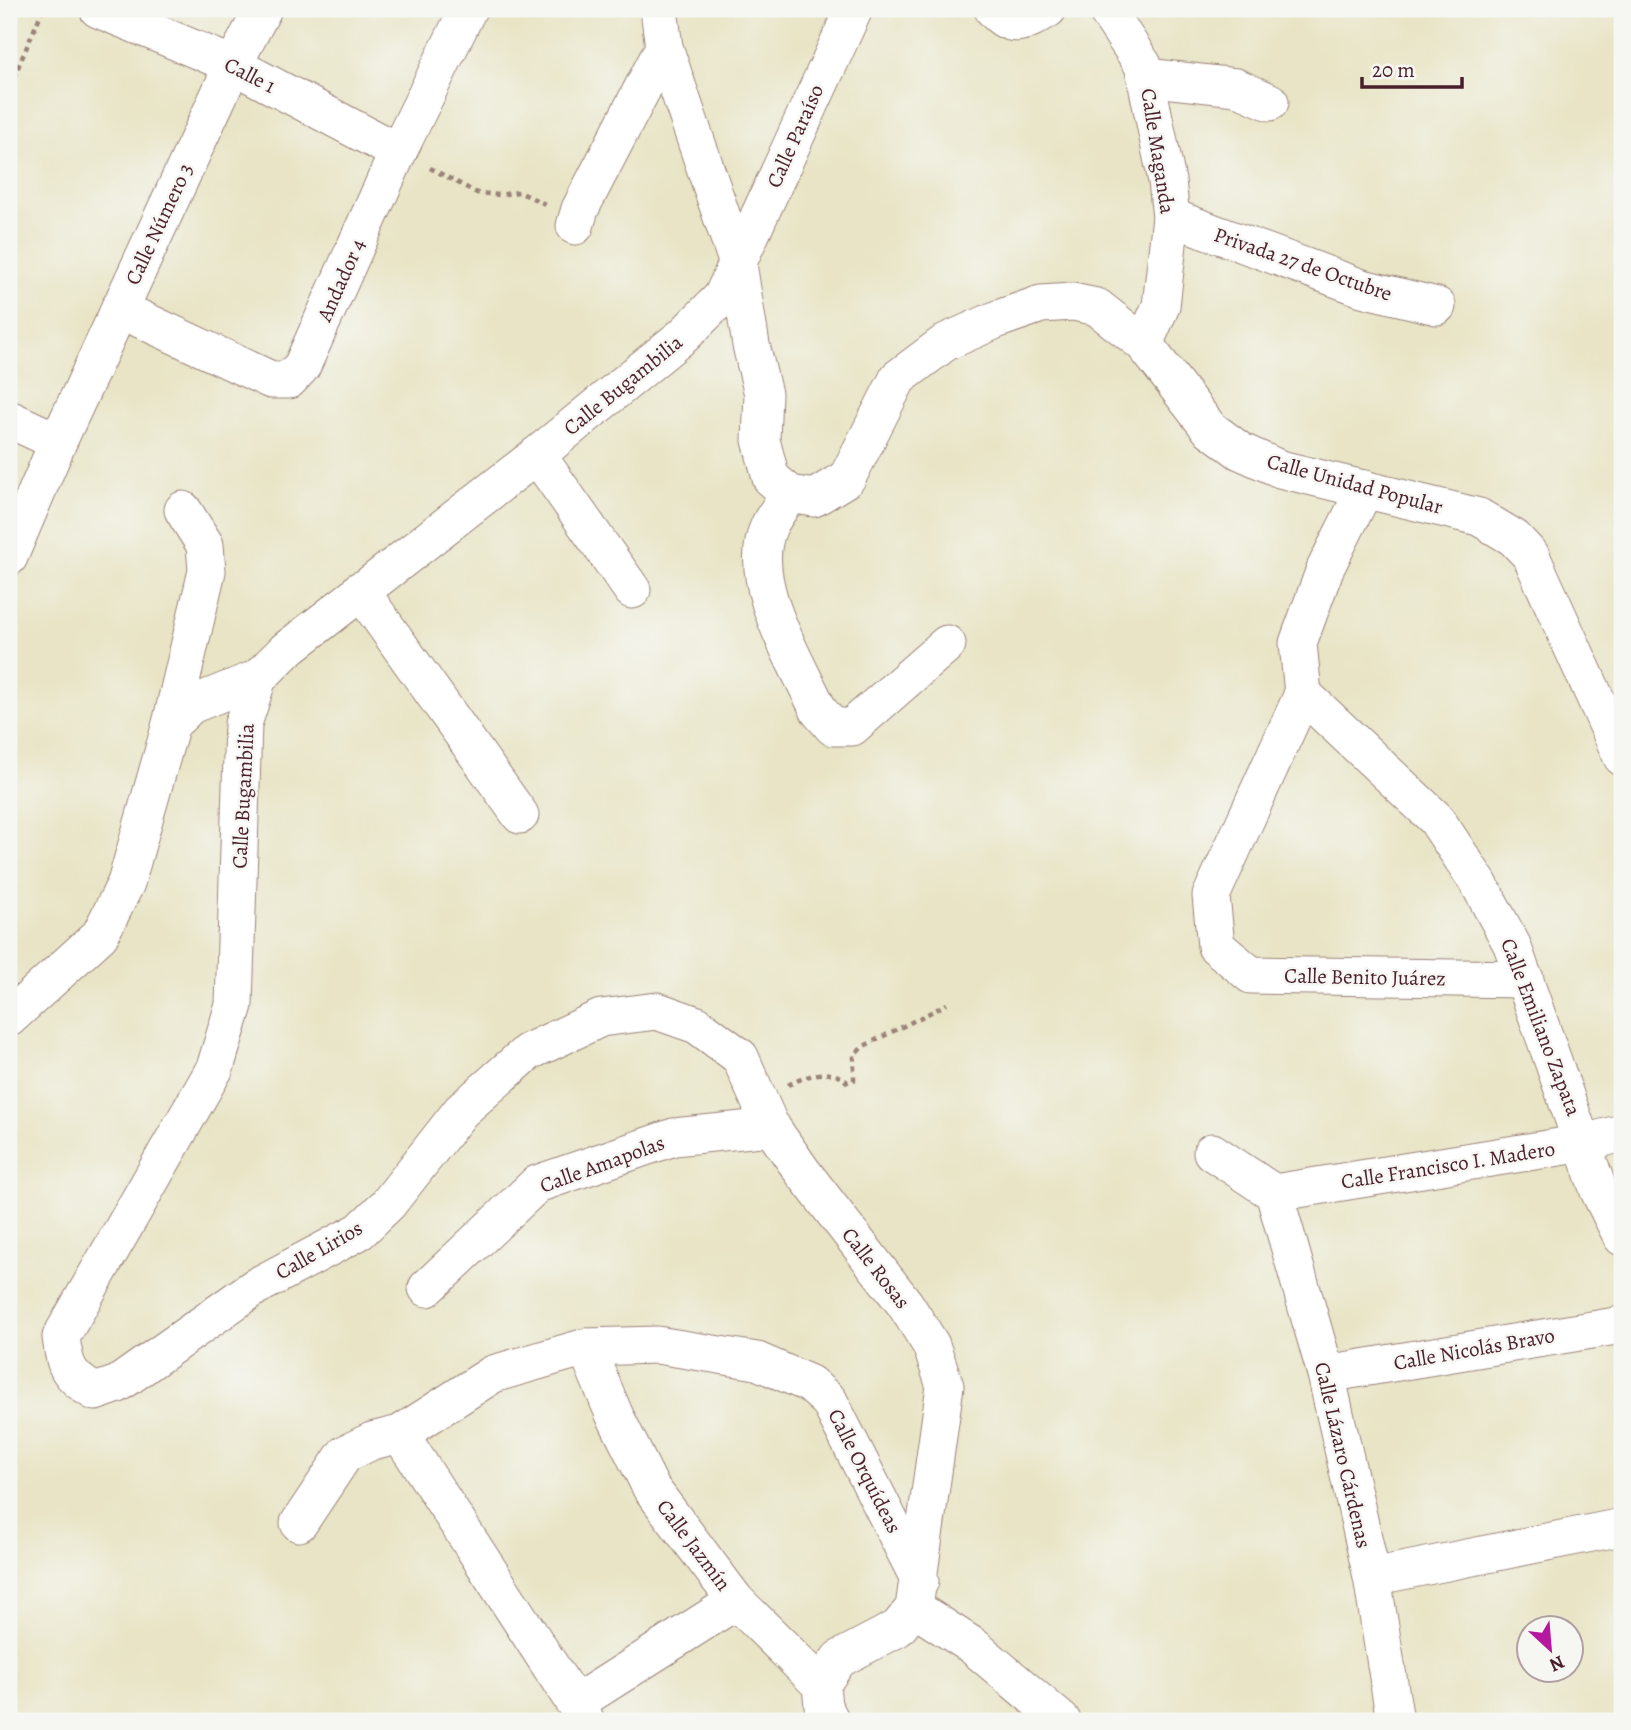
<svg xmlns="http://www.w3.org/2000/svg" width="1631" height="1730" viewBox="0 0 1631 1730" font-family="Alegreya,serif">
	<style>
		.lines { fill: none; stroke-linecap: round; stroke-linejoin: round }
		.minor-casing { stroke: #998278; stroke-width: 39 }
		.path { stroke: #998278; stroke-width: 4.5; stroke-dasharray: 5 5; stroke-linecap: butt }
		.minor { stroke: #fff; stroke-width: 37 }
		.labels { text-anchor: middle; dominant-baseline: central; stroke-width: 5; stroke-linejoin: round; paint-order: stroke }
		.street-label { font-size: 21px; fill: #4a1f2b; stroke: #f6f6f2 }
	</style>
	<rect width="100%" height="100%" fill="#f6f6f2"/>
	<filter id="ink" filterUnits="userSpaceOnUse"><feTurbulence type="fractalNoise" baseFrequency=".0143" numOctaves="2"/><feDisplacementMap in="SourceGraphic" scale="14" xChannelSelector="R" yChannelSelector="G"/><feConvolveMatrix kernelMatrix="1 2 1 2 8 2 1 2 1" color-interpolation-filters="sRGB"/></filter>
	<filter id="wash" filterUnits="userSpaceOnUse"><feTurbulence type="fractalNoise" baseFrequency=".00686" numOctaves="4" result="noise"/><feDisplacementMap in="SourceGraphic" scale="28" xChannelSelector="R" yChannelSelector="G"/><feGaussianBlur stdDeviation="1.57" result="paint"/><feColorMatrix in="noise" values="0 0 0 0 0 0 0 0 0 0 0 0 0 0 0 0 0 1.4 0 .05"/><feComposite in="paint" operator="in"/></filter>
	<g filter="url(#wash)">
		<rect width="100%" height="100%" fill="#e8e4c5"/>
	</g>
	<g filter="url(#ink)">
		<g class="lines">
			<defs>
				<g id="minor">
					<polyline points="98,9 233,65 398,152"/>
					<polyline points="659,9 664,47 738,264 751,345 763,394 761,440 771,478 790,494 814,498 847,478 898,378 946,342 998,319 1041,304 1073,302 1097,307 1144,344 1209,428 1240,451 1280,469 1479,517 1514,538 1531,556 1622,757"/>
					<path d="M993,9C1012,32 1026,22 1048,9"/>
					<polyline points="1106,9 1143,65 1167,181 1171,217 1161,306 1144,344"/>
					<polyline points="1146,77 1236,87 1270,102"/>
					<polyline points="1171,217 1362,288 1437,306"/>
					<polyline points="575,226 580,209 664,47"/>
					<polyline points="119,309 271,380 289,380 302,366 398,152 468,9"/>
					<polyline points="9,419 58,442"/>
					<polyline points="537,455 632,590"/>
					<path d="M790,494C783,504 774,515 769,526C744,580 797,662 819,711L833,727H852L947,644"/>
					<polyline points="9,557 58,442 233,65 263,9"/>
					<polyline points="360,590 520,815"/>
					<polyline points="1303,694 1436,819 1479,884 1512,945 1599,1191 1622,1237"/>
					<polyline points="1303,694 1211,896 1216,946 1251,975 1525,979"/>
					<polyline points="1303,694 1298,643 1325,569 1365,489"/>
					<polyline points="171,724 207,571 205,545 183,510"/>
					<polyline points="9,1018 100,935 126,883 171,724 191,705 258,678"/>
					<polyline points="1212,1152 1274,1193"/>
					<polyline points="1274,1193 1326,1374 1372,1577 1395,1721"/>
					<polyline points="1274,1193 1584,1143 1622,1133"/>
					<polyline points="427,1288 537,1184 674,1137 772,1127"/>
					<polyline points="586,1347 614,1414 651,1488 736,1601 821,1685 823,1706 831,1721"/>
					<polyline points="1326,1374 1622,1325"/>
					<polyline points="400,1434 586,1721"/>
					<polyline points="299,1523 345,1454 372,1441 400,1434 493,1374 586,1347 657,1345 757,1361 810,1384 829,1401 920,1581"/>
					<polyline points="1372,1577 1622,1527"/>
					<polyline points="914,1608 973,1646 1062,1721"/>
					<path d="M821,1685L839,1659L898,1628L914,1608L945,1386L931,1345L905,1304L802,1171L770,1125L740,1057L697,1025L657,1011L601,1018L528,1052L461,1111L388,1204L360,1231L255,1287L118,1384L95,1392C68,1376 65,1368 61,1337L215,1068L234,1005L243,724L258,678L286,650L537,455L684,335L722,297L854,9"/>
					<polyline points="576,1703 736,1601"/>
				</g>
			</defs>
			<use href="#minor" class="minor-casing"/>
			<g class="path">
				<polyline points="9,107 16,72 43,9"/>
				<polyline points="430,168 477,193 499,195 519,192 545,204"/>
				<path d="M788,1085C806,1076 830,1066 847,1082L854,1080V1055L864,1046L947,1004"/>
			</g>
			<use href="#minor" class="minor"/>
		</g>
	</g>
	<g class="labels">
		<g class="street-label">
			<text transform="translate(250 75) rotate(27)">Calle 1</text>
			<text transform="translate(795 136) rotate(-66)">Calle Paraíso</text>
			<text transform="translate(1158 151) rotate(81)">Calle Maganda</text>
			<text transform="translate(159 224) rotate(-65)">Calle Número 3</text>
			<text transform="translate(1303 264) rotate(19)">Privada 27 de Octubre</text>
			<text transform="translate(341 280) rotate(-66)">Andador 4</text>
			<text transform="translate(623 385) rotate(-39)">Calle Bugambilia</text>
			<text transform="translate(1355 484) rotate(15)">Calle Unidad Popular</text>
			<text transform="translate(243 796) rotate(-87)">Calle Bugambilia</text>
			<text transform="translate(1365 977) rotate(1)">Calle Benito Juárez</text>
			<text transform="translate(1541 1027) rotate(69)">Calle Emiliano Zapata</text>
			<text transform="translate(602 1164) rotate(-20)">Calle Amapolas</text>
			<text transform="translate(1448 1165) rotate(-9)">Calle Francisco I. Madero</text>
			<text transform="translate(319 1250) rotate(-30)">Calle Lirios</text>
			<text transform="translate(876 1268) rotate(52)">Calle Rosas</text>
			<text transform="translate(1474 1349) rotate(-10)">Calle Nicolás Bravo</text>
			<text transform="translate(1343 1455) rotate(77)">Calle Lázaro Cárdenas</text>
			<text transform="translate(865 1471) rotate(63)">Calle Orquídeas</text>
			<text transform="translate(694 1545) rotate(53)">Calle Jazmín</text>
		</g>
	</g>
	<rect width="1631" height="1730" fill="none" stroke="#f6f6f2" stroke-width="35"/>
	<g transform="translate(1550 1649) rotate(154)"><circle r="33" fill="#f6f6f2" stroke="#b1a0a2" stroke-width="2"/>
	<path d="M0-5L12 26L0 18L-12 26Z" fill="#b5179e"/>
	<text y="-10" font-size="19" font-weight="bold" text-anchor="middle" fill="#4a1f2b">N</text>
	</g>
	<path d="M1362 77v10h100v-10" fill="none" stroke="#4a1f2b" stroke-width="3.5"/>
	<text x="1372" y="77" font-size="21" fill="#4a1f2b" stroke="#f6f6f2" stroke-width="5" paint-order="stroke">20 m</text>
</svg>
